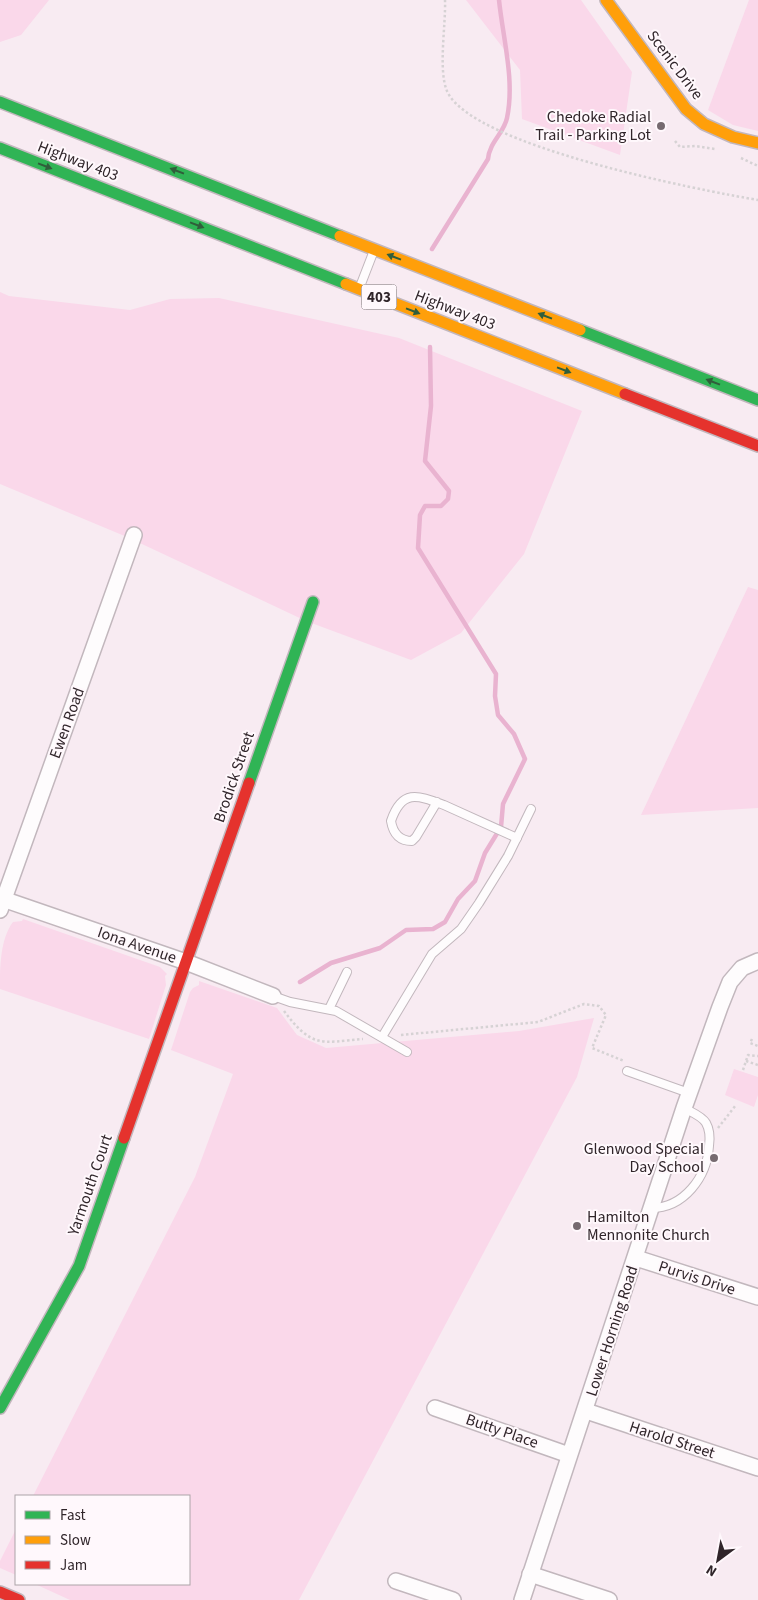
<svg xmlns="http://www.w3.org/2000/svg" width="758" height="1600" viewBox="0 0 758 1600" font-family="'Source Sans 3',sans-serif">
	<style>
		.green { fill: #fad8ea }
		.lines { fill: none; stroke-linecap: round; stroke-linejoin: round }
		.stream { stroke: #e9b3d0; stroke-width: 4.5 }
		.lane-casing { stroke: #c2b7bd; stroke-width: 10 }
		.street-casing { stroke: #c2b7bd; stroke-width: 18 }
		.fast-casing { stroke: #c2b7bd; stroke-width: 14 }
		.slow-casing { stroke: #c2b7bd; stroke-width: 14 }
		.jam-casing { stroke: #c2b7bd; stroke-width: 14 }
		.path { stroke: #d6d2d4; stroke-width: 2.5; stroke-dasharray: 2.5 2.5; stroke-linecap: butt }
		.lane { stroke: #fefcfd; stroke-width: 8 }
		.street { stroke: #fefcfd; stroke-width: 15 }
		.fast { stroke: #30b455; stroke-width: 11 }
		.slow { stroke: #ff9f0a; stroke-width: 11 }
		.jam { stroke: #e5322d; stroke-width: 11 }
		.oneway { fill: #305e3b }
		.poi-dot { fill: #766a70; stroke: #fff8fc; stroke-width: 2 }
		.labels { text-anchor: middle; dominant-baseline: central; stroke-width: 4; stroke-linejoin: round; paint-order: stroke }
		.shield { fill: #fff8fc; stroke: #6e6469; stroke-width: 1 }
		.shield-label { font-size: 15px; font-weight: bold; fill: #30252a }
		.street-label { font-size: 16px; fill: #30252a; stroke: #fff8fc }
		.poi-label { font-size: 16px; fill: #30252a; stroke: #fff8fc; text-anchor: end }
	</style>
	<rect width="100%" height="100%" fill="#f8ebf2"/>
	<g class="green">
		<polygon points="0,0 49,0 21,35 0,42"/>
		<polygon points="466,0 581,0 632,72 620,155 522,119 520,70"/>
		<polygon points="749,0 758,0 758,131 733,125 708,110"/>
		<polygon points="0,292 9,296 130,310 170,299 219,298 399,338 582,411 524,554 461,633 411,660 306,621 127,537 0,484"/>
		<polygon points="748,587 758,590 758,808 641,815"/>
		<path d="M23,919L160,967L167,974L165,976L166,985L149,1039L0,989C0,968 0,939 13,922L22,921Z"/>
		<polygon points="199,981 277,1008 297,1035 326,1048 519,1031 594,1018 577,1077 299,1600 70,1600 35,1584 189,1584 189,1496 33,1496 195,1177 233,1074 171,1050 190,992 193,988 199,985"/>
		<polygon points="734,1069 758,1077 758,1095 754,1107 725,1095"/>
		<polygon points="16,1529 16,1575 0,1568 0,1561"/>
	</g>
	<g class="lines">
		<g class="stream">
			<path d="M432,249L488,159C489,143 504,133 507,118C515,80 503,39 499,0"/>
			<polyline points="300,982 331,963 380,948 406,930 433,929 445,922 458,899 475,881 485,853 501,827 503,804 525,759 514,734 498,715 495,696 496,674 418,548 420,515 425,506 441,506 448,499 449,491 425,461 431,406 430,347"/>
		</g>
		<defs>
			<g id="lane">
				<polyline points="361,284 373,253"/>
				<path d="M437,802L416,837L412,841C399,841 393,833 391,821C402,789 417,795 444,805L517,838"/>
				<polyline points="273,996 290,1002 336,1011 407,1052"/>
				<polyline points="329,1009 347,972"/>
				<polyline points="382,1037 432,954 461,929 479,903 508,856 531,809"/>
				<polyline points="627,1071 689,1093"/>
				<path d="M651,1208C684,1208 707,1177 709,1146C710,1139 710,1130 706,1123C702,1116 691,1112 684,1108"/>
			</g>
			<g id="street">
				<polyline points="0,898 186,962 273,996"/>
				<polyline points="0,910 134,535"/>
				<polyline points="636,1258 758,1297"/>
				<polyline points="435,1408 569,1455"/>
				<polyline points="586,1411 758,1468"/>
				<polyline points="530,1574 609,1600"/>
				<polyline points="396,1581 453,1600"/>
				<polyline points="522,1600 684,1108 720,1007 730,982 742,968 758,961"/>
			</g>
			<g id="fast">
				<polyline points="0,102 340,236"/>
				<polyline points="0,148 346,284"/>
				<polyline points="580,330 758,400"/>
				<polyline points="249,783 313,602"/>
				<polyline points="0,1408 79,1266 124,1138"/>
			</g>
			<g id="slow">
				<polyline points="606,0 686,109 704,124 733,137 758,143"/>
				<polyline points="340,236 580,330"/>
				<polyline points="346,284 625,394"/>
			</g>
			<g id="jam">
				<polyline points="625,394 758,446"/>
				<polyline points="124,1138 249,783"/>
				<polyline points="0,1592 19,1600"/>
			</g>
		</defs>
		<use href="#lane" class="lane-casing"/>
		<use href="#street" class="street-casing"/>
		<use href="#fast" class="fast-casing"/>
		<use href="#slow" class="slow-casing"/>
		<use href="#jam" class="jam-casing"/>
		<g class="path">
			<path d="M445,0C446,24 438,70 447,91C471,146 699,190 758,200"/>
			<polyline points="675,141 680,147 695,146 715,149"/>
			<polyline points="741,158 758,166"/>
			<path d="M284,1011C312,1048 320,1043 363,1039"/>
			<polyline points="401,1035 538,1022 584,1004 599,1006 606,1015 592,1048 624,1061"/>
			<polyline points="752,1039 750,1043 758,1046"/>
			<polyline points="746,1061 758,1065"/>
			<polyline points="743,1070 748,1055 758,1056"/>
			<polyline points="718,1128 736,1105"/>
		</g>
		<use href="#lane" class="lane"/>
		<use href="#street" class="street"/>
		<use href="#fast" class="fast"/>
		<use href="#slow" class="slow"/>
		<use href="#jam" class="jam"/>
	</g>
	<defs><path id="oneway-solid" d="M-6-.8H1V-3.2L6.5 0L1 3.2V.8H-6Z" transform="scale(1.25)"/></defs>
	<g class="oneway">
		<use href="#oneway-solid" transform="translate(45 166) rotate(21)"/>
		<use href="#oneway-solid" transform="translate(177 171) rotate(-159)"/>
		<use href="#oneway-solid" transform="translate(197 225) rotate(21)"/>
		<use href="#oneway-solid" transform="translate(394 257) rotate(-159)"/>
		<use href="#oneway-solid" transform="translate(413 311) rotate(21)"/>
		<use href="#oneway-solid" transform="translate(545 316) rotate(-159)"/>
		<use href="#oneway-solid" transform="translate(564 370) rotate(21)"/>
		<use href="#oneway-solid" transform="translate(713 382) rotate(-159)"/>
	</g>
	<g class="poi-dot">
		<circle cx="661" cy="126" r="5"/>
		<circle cx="714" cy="1158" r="5"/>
		<circle cx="577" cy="1226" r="5"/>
	</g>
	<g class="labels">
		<rect class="shield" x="361.5" y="284.5" width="35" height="25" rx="4"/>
		<g class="shield-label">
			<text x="379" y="297">403</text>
		</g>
		<g class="street-label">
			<text transform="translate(675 65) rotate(53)">Scenic Drive</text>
			<text transform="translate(78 161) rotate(21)">Highway 403</text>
			<text transform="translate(455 310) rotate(21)">Highway 403</text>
			<text transform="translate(67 723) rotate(-70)">Ewen Road</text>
			<text transform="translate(234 777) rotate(-71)">Brodick Street</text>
			<text transform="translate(137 945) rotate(19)">Iona Avenue</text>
			<text transform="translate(90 1185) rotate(-71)">Yarmouth Court</text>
			<text transform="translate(697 1278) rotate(18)">Purvis Drive</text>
			<text transform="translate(612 1331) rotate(-72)">Lower Horning Road</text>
			<text transform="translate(502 1431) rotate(19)">Butty Place</text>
			<text transform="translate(672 1440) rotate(18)">Harold Street</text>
		</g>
		<g class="poi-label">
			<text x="651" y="117">Chedoke Radial<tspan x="651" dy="18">Trail - Parking Lot</tspan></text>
			<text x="704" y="1149">Glenwood Special<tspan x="704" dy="18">Day School</tspan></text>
			<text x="587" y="1217" text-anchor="start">Hamilton<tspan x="587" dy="18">Mennonite Church</tspan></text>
		</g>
	</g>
	<rect x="15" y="1495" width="175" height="90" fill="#fff8fc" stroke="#aca4a8"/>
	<rect x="25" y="1511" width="25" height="8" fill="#30b455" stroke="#aca4a8"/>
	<text x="60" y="1520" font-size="15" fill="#30252a">Fast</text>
	<rect x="25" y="1536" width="25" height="8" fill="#ff9f0a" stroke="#aca4a8"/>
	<text x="60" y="1545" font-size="15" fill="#30252a">Slow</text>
	<rect x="25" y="1561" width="25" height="8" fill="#e5322d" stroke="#aca4a8"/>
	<text x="60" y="1570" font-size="15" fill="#30252a">Jam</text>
	<g transform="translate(718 1560) rotate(212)" stroke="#fff8fc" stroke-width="4" paint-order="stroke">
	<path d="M0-4L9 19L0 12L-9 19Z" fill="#30252a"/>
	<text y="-8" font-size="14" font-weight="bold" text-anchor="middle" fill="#30252a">N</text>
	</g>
</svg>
